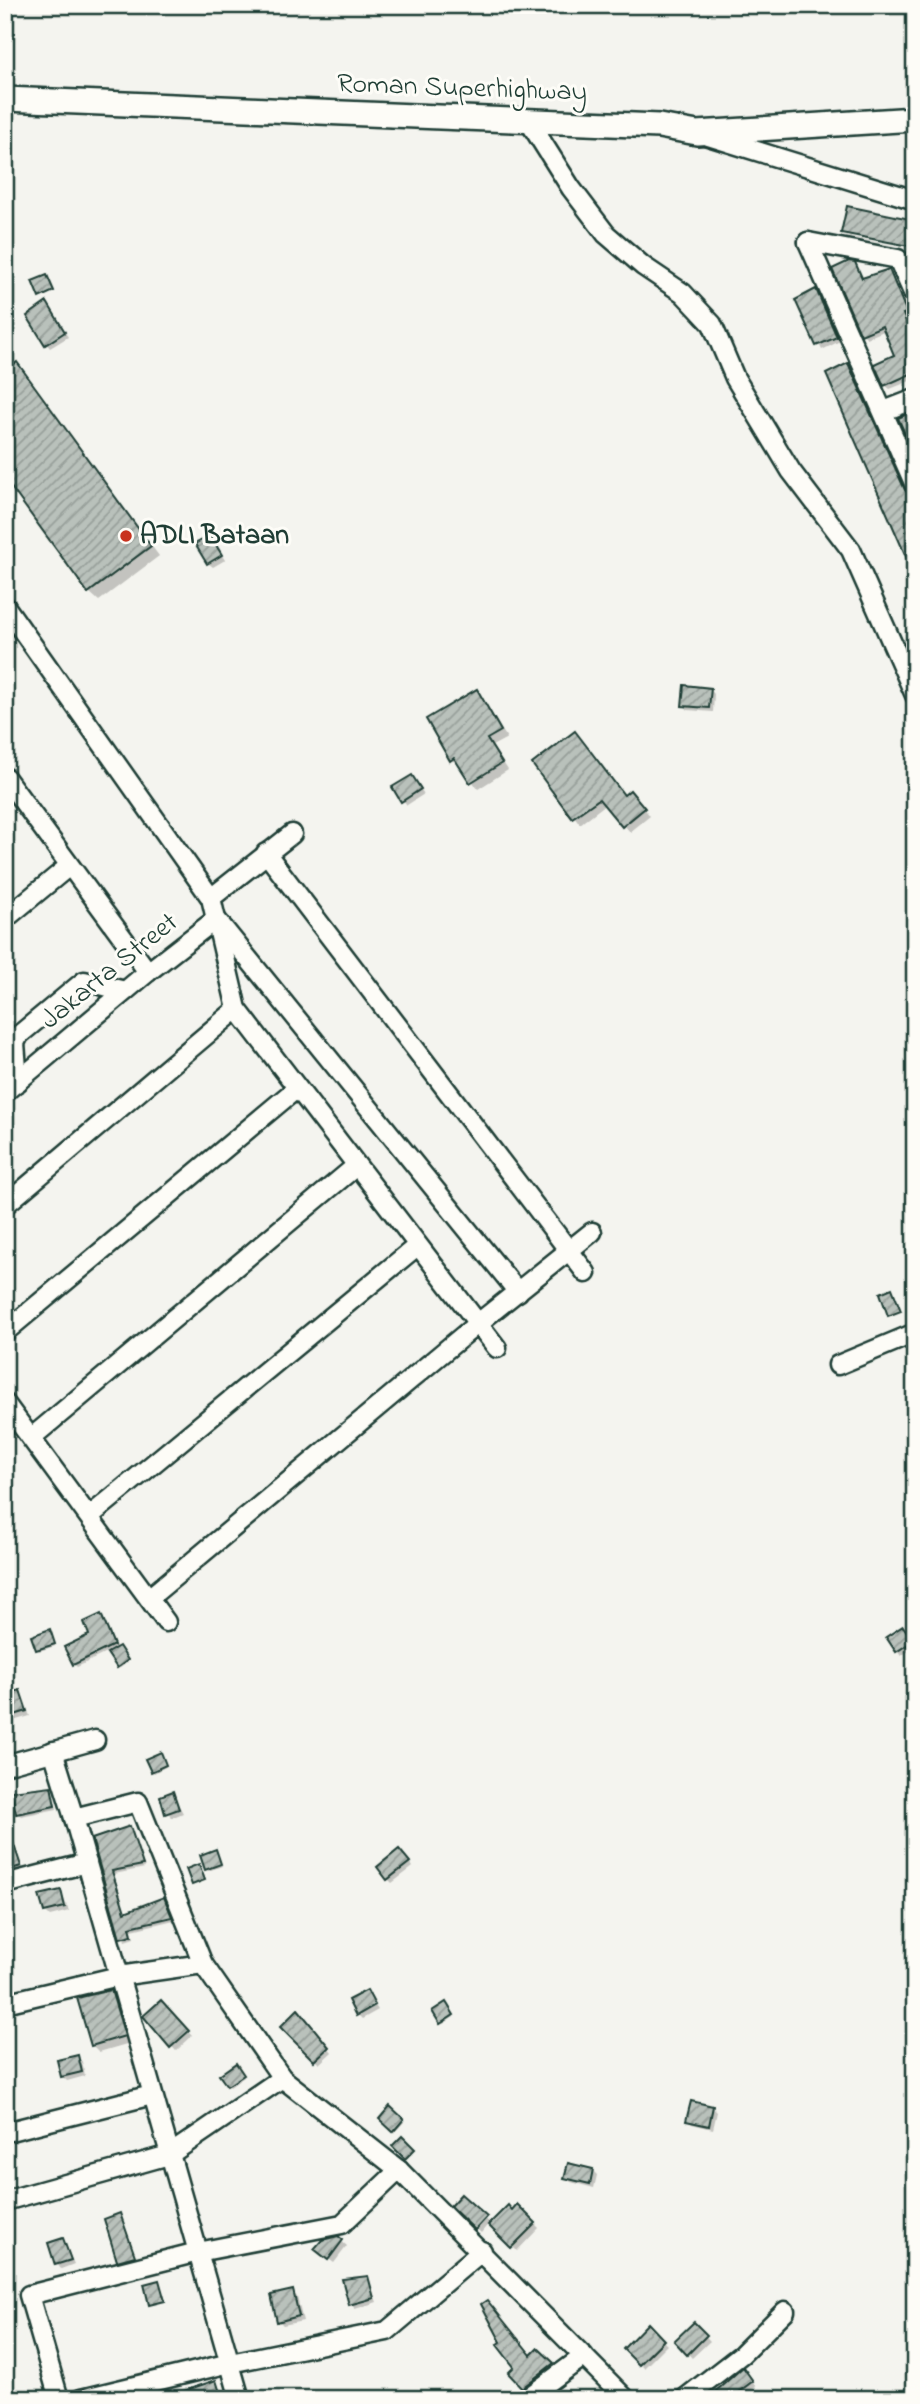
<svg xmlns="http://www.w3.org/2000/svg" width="920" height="2404" viewBox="0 0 920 2404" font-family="'Indie Flower',sans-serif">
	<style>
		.shadow { fill: #0003 }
		.building { fill: url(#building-hatch); stroke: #1f3d34; stroke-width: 2 }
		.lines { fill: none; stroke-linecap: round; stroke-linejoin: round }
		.minor-casing { stroke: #1f3d34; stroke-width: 23 }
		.major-casing { stroke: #1f3d34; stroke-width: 28 }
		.minor { stroke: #fdfcf7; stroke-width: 18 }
		.major { stroke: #fdfcf7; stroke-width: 23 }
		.poi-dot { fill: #c8321e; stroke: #fdfcf7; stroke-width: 2.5 }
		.labels { text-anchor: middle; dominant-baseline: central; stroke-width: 6; stroke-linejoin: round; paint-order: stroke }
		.street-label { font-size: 28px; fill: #1f3d34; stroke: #fdfcf7 }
		.poi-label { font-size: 28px; font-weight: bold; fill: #1f3d34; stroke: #fdfcf7; text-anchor: start }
	</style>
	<defs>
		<pattern id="building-hatch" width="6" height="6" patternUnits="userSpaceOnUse" patternTransform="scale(1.75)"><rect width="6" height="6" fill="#b9c1bb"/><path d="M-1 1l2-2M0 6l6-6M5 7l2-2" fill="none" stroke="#969e99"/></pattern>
	</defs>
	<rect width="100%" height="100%" fill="#f4f4ef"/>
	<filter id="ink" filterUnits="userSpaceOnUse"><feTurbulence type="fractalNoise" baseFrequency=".0143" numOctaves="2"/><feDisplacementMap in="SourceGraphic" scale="14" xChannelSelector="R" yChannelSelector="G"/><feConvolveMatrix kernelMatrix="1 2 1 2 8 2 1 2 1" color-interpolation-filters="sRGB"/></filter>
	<g filter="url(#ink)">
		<g class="shadow">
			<polygon points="846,236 915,250 847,237"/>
			<polygon points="854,264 863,279 889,271 908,306 915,310 915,379 890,389 885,385 896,356 886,330 867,338 863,334"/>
			<polygon points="816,292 840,341 822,350 797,301"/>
			<polygon points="47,305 68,337 50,348 46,343"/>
			<polygon points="17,365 159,556 99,601 89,592"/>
			<polygon points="848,366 867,401 862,405 878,427 908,494 915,574"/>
			<polygon points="210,537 225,560 213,567 208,563"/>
			<polygon points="710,689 714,694 713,712 688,710 684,705"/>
			<polygon points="477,691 507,738 492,746 508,770 478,789 461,765 451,760"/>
			<polygon points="575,733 625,796 637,799 650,816 630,832 606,804 580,824 535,764"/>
			<polygon points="412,777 424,794 407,805 403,800"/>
			<polygon points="101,1616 117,1649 120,1650 128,1662 120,1668 108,1652 77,1667 74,1664"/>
			<polygon points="903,1628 915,1647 901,1656 897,1651"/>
			<polygon points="51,1633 55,1646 39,1651 33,1637"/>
			<polygon points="20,1692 30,1716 9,1722 5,1718 5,1697"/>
			<polygon points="162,1756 167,1766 154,1773 152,1771"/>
			<polygon points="50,1787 57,1809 21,1816 17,1813"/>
			<polygon points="172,1793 183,1813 171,1818 163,1797"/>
			<polygon points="129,1828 145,1868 114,1874 126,1914 163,1899 174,1920 132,1930 134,1938 125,1941 95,1840"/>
			<polygon points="14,1849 24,1870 8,1876 5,1852"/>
			<polygon points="217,1853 222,1866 208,1871 207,1869"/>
			<polygon points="404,1855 413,1867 392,1883 388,1879"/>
			<polygon points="61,1892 69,1911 50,1916 45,1911"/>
			<polygon points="111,1991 118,1999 130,2043 99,2052 92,2045"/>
			<polygon points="366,1992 378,2010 362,2019 358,2015"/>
			<polygon points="160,2002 192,2036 176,2051 145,2017"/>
			<polygon points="447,2006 454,2017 443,2024 442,2023"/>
			<polygon points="302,2015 332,2052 319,2064 283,2027"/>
			<polygon points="78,2057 82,2062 85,2076 67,2081 62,2076"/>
			<polygon points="236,2065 244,2077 230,2087 221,2075"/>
			<polygon points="713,2108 717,2112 713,2129 692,2124 688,2120"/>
			<polygon points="390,2109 404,2122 395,2132 381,2119"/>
			<polygon points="592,2170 597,2175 594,2188 571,2182 566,2178"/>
			<polygon points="461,2196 491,2224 513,2213 517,2206 539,2228 517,2251 489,2223 481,2233 457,2210"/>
			<polygon points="120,2215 137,2259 121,2263 118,2260"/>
			<polygon points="338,2238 347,2246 334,2263 321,2253"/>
			<polygon points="63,2240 74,2264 61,2269 57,2264"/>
			<polygon points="367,2278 377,2302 355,2309 351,2304"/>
			<polygon points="293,2292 297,2297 303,2321 283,2325 279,2321"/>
			<polygon points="694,2324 710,2341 692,2358 676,2341"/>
			<polygon points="648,2326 667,2345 644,2368 625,2349"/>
			<polygon points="538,2350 556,2367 526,2390 510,2373"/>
			<polygon points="748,2374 756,2387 739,2399 712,2399"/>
		</g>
		<g class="building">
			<polygon points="847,206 915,220 915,247 841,233"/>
			<polygon points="849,261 855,262 862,278 889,269 907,313 903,314 915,343 915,372 884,386 874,364 894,355 882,326 861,335 832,269"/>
			<polygon points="47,275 54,291 39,298 32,281"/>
			<polygon points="816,289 837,337 816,346 795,300"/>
			<polygon points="47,302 65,332 45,345 27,316"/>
			<polygon points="17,362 151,546 88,593 5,479 5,371"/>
			<polygon points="848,363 905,490 915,496 915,577 826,374"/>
			<polygon points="915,411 915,456 898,418"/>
			<polygon points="210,535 222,555 207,564 195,544"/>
			<polygon points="684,685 711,688 709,708 682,706"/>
			<polygon points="477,689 501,731 487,739 502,763 470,783 454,758 450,761 426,719"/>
			<polygon points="575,731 624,795 630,790 645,808 622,827 599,799 572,818 532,764"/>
			<polygon points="412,775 421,789 401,802 392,787"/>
			<polygon points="892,1288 901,1311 888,1316 880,1293"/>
			<polygon points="101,1614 114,1645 73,1665 64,1647 89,1635 84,1622"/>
			<polygon points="903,1626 913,1641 896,1652 886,1637"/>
			<polygon points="50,1629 55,1644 36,1650 31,1636"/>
			<polygon points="119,1646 128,1660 117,1668 107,1653"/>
			<polygon points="20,1690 27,1711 5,1718 5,1695"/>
			<polygon points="161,1752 166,1765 151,1772 145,1759"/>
			<polygon points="51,1786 55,1806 16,1814 11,1791"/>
			<polygon points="173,1791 179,1809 165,1814 160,1796"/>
			<polygon points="130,1826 143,1865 112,1871 125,1912 164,1897 172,1917 130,1927 132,1935 120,1938 92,1839"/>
			<polygon points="8,1827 21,1866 5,1871 5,1828"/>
			<polygon points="216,1849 221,1864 205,1870 200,1855"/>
			<polygon points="399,1849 410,1862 387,1880 377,1867"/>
			<polygon points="199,1864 205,1880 192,1885 186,1869"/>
			<polygon points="61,1890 65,1907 44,1912 39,1895"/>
			<polygon points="111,1990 125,2036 91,2046 77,1998"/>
			<polygon points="367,1990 375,2005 356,2016 348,2000"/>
			<polygon points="161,2000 189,2031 170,2048 143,2016"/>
			<polygon points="446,2002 454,2015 440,2024 432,2011"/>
			<polygon points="298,2009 329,2047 314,2061 280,2027"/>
			<polygon points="78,2055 82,2072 61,2077 57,2060"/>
			<polygon points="236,2063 244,2075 227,2086 219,2075"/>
			<polygon points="691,2101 713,2106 709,2126 686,2121"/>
			<polygon points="390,2106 404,2119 393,2132 379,2119"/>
			<polygon points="402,2136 415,2149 405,2159 392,2146"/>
			<polygon points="568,2163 593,2169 590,2184 564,2178"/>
			<polygon points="461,2194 487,2217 475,2230 450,2206"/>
			<polygon points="517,2204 536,2223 511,2248 488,2225 508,2205 512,2210"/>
			<polygon points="120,2213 135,2256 117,2261 104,2219"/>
			<polygon points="338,2236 343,2240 328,2260 314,2249 322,2240"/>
			<polygon points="63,2238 71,2260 55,2265 48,2243"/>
			<polygon points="368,2276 374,2298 349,2305 342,2279"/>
			<polygon points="159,2280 165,2301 149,2305 144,2284"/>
			<polygon points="293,2290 299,2316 277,2322 271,2295"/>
			<polygon points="487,2300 531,2355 538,2348 554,2363 522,2388 508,2373 514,2367 497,2345 501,2342 481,2304"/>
			<polygon points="694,2322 707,2335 687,2355 674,2341"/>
			<polygon points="648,2323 664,2340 639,2365 623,2349"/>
			<polygon points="743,2367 753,2381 729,2399 707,2399"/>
			<polygon points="216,2380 222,2399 170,2399 169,2396"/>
		</g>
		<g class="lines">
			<defs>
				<g id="minor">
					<polyline points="530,123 571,188 606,234 643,266 683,293 712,324 735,378 791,471 851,550 915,695"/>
					<polyline points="708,136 915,200"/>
					<polyline points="808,242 915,485"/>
					<polyline points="808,242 898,259 915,297"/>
					<polyline points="884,411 915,399"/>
					<polyline points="5,606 211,898 237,1009 497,1348"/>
					<polyline points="5,777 148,972"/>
					<polyline points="266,853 586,1273"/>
					<polyline points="211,898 292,834"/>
					<polyline points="5,919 69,866"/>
					<polyline points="18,1082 15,1043 19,1035 84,981 125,991"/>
					<polyline points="5,1092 148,972 216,919 518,1292"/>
					<polyline points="5,1205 237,1009"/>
					<polyline points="5,1332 296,1089"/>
					<polyline points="838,1365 915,1333"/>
					<polyline points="5,1403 166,1622"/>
					<polyline points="31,1438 356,1166"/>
					<polyline points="90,1516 417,1246"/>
					<polyline points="149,1598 477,1324 592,1232"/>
					<polyline points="53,1751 74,1818"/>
					<polyline points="5,1765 95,1740"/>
					<polyline points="5,1884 87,1863"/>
					<polyline points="5,2003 119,1976 203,1964"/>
					<polyline points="6,2132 152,2095"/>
					<polyline points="5,2201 169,2155 282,2078"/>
					<polyline points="59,2399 29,2295 198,2252 342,2224 399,2170"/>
					<polyline points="81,2399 230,2363 387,2331 482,2251"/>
					<polyline points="240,2399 74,1818 138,1802 203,1964 282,2078 399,2170 626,2399"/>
					<polyline points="526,2399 584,2356"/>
					<polyline points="684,2399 742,2354 785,2311"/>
				</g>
				<polyline id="major" points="5,99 659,126 697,133 915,119"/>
			</defs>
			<use href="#minor" class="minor-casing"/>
			<use href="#major" class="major-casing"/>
			<use href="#minor" class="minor"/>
			<use href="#major" class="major"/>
		</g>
	</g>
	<circle class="poi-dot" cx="126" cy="536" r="7"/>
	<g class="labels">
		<g class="street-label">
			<text transform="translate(462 89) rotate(2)">Roman Superhighway</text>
			<text transform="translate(110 972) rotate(-39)">Jakarta Street</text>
		</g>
		<g class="poi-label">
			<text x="140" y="536">ADLI Bataan</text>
		</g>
	</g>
	<rect width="920" height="2404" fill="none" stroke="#fdfcf7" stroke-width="28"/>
	<rect x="14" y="14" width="892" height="2376" fill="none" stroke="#1f3d34" stroke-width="2.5" filter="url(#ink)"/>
</svg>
